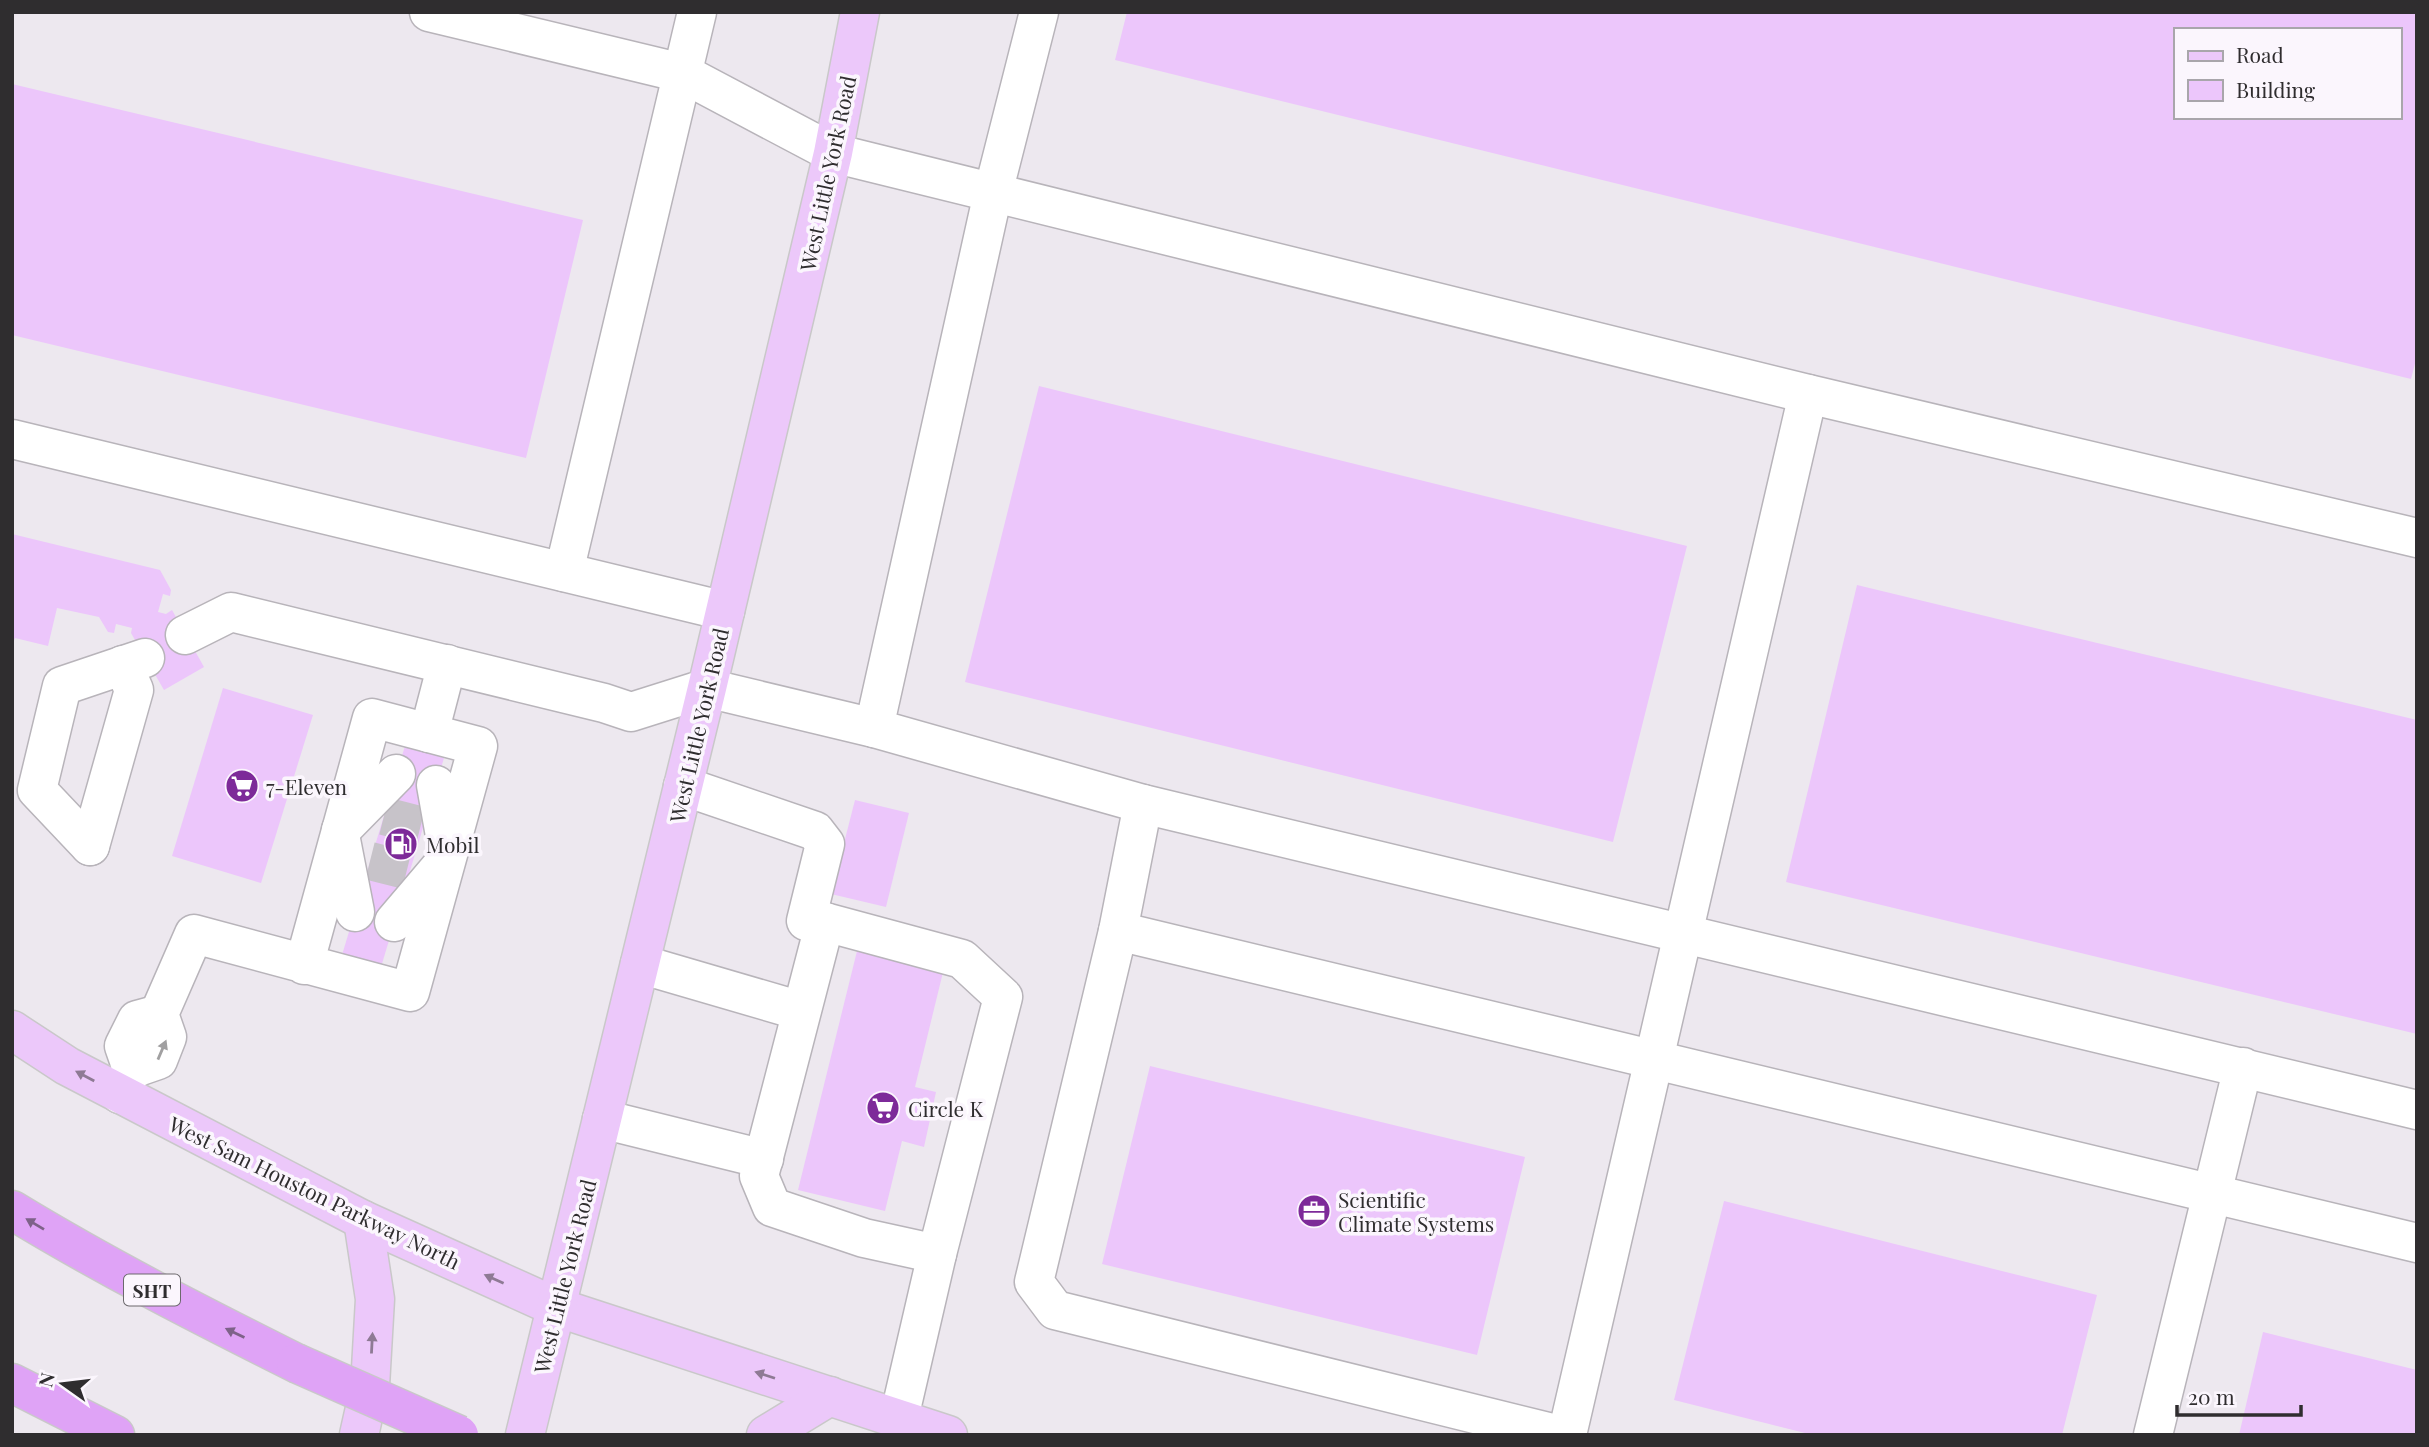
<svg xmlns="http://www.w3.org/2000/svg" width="2429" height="1447" viewBox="0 0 2429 1447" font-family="'Playfair Display',serif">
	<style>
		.building { fill: #ecc6fb; fill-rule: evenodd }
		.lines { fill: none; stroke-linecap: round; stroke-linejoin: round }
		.minor-tunnel { stroke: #c7c3c9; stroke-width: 38; stroke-dasharray: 38 19; stroke-linecap: butt }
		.minor-casing { stroke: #b8b4ba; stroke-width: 41 }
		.major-casing { stroke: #c9c8c9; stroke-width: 41 }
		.highway-casing { stroke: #c9c8c9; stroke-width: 41 }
		.minor { stroke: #fff; stroke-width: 38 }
		.major { stroke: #ecc8fa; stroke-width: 38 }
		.highway { stroke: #dfa3f6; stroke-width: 38 }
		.highway-bridge-casing { stroke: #c9c8c9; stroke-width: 41; stroke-linecap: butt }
		.highway-bridge { stroke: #dfa3f6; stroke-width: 38 }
		.oneway { fill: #a1a0a1 }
		.oneway2 { fill: #8e7a94 }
		.oneway3 { fill: #7e6289 }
		.labels { text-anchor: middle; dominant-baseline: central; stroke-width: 7; stroke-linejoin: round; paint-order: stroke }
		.shield { fill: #fbf6fd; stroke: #6c696d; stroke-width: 2 }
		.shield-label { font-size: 19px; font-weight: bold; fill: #2f2d2f }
		.street-label { font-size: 21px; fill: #2f2d2f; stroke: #fbf6fd }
		.poi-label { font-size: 21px; fill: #2f2d2f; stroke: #fbf6fd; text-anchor: start }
	</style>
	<rect width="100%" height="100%" fill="#ede8ef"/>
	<g class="building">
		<path d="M1127,12H2417V356L2411,379L1115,60ZM2175,30H2399V117H2175Z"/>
		<polygon points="12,84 583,220 526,458 12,335"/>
		<polygon points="1039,386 1687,546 1613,842 965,682"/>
		<polygon points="12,534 160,570 171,590 170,596 163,594 158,612 166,614 172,610 204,667 164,690 131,633 132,628 116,624 114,633 108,632 99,617 57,608 48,646 15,638 12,646"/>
		<polygon points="1857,585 2417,720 2417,1034 1786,882"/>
		<polygon points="223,688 313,715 261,883 172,856"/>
		<polygon points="405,746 444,758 381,967 342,955"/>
		<polygon points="855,800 909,813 886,907 831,894"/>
		<polygon points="859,943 945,964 915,1087 936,1092 924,1147 902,1141 885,1211 798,1190"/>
		<polygon points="1150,1066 1525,1157 1477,1355 1102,1264"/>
		<polygon points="1724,1201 2097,1295 2062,1435 1813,1435 1674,1400"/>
		<polygon points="2263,1332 2417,1370 2417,1435 2239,1435"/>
	</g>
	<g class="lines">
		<g class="minor-tunnel">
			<polyline points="384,816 423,826"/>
			<polyline points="370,861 410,871"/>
		</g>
		<defs>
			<g id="minor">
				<polyline points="429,12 682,73 833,153 1808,394 2417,538"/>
				<polyline points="1039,12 993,193 874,728 1143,804 1118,931 1034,1282 1055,1310 1560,1435"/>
				<polyline points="12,439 725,611"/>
				<polyline points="564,572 697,12"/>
				<polyline points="185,635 231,612 604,703 631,712 707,688 874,728"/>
				<polyline points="429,733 447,664"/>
				<polyline points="436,785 447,847"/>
				<polyline points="683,786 815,831 825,844 806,921 825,922 962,959 1003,997 937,1254 899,1418"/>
				<polyline points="1143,804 2417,1110"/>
				<polyline points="341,830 396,774"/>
				<polyline points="341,840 355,912"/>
				<polyline points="90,846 37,790 62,686 145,658"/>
				<polyline points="90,846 134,690 123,665"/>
				<polyline points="394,922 439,869"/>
				<polyline points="825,922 759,1176 772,1207 864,1238 937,1254"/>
				<polyline points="1118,931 2417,1243"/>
				<polyline points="640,964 801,1011"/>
				<polyline points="132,1069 124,1046 137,1020 159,1014"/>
				<polyline points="120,1094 132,1069 158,1060 167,1037 159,1014 194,934 410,992 478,746 372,718 304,965"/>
				<polyline points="602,1119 764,1159"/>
				<polyline points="1567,1435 1808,394"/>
				<polyline points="2153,1435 2243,1067"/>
			</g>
			<g id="major">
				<polyline points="12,1030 67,1066 363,1220 556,1307 948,1435"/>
				<polyline points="359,1435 370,1386 375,1299 363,1220"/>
				<polyline points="525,1435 707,688 833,153 860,12"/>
				<polyline points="766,1435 830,1396"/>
			</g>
			<g id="highway">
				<path d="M12,1210C104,1266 200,1315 296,1363"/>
				<polyline points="12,1383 115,1435"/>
			</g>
		</defs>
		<use href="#minor" class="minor-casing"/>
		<use href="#major" class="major-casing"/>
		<use href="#highway" class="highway-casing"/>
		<use href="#minor" class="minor"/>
		<use href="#major" class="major"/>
		<use href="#highway" class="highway"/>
		<defs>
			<polyline id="highway-bridge" points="296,1363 459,1435"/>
		</defs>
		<use href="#highway-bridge" class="highway-bridge-casing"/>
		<use href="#highway-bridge" class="highway-bridge"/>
	</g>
	<defs><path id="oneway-solid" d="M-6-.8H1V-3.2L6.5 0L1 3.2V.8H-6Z" transform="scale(1.75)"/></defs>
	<use class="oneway" href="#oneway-solid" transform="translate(162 1050) rotate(-67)"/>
	<g class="oneway2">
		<use href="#oneway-solid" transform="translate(85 1076) rotate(-152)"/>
		<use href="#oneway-solid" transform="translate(494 1279) rotate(-156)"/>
		<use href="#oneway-solid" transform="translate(372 1343) rotate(-87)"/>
		<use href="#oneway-solid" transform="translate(765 1375) rotate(-162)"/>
	</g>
	<g class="oneway3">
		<use href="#oneway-solid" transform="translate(35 1224) rotate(-149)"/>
		<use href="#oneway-solid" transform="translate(235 1333) rotate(-154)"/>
	</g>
	<defs>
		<symbol id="supermarket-disc" viewBox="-11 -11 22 22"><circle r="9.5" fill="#7d2a99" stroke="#fbf6fd"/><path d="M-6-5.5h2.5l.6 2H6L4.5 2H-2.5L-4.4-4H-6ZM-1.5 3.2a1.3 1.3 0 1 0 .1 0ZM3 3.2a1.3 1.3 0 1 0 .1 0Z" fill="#fff"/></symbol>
		<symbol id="fuel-disc" viewBox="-11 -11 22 22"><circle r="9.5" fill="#7d2a99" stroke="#fbf6fd"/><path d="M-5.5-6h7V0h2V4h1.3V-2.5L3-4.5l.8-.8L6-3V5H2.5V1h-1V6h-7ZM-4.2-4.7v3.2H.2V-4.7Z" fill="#fff"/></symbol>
		<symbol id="office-disc" viewBox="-11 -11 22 22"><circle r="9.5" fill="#7d2a99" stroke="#fbf6fd"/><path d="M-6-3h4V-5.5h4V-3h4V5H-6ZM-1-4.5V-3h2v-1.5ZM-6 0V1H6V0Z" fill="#fff"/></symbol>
	</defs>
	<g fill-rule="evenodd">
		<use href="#supermarket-disc" x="223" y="767" width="38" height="38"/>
		<use href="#fuel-disc" x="382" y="825" width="38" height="38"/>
		<use href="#supermarket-disc" x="864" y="1089" width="38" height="38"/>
		<use href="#office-disc" x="1295" y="1192" width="38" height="38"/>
	</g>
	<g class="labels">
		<rect class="shield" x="124" y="1274.5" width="56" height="31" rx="5"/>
		<g class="shield-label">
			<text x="152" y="1290">SHT</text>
		</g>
		<g class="street-label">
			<text transform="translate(827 173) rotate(-78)">West Little York Road</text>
			<text transform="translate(698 725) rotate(-77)">West Little York Road</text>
			<text transform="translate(315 1192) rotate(26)">West Sam Houston Parkway North</text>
			<text transform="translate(564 1276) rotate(-76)">West Little York Road</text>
		</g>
		<g class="poi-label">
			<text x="266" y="786">7-Eleven</text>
			<text x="426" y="844">Mobil</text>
			<text x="908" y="1108">Circle K</text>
			<text x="1338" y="1199">Scientific<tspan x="1338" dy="24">Climate Systems</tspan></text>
		</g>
	</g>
	<rect width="2429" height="1447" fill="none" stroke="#2f2d2f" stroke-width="28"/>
	<rect x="2174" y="28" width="228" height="91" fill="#fbf6fd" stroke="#a9a6ab" stroke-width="2"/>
	<rect x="2188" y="51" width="35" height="10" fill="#ecc8fa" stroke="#a9a6ab" stroke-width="2"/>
	<text x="2236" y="63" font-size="21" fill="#2f2d2f">Road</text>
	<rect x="2188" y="80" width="35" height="21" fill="#ecc6fb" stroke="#a9a6ab" stroke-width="2"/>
	<text x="2236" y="98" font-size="21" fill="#2f2d2f">Building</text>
	<g transform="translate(63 1384) rotate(284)" stroke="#fbf6fd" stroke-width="5" paint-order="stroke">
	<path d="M0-5L12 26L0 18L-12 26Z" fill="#2f2d2f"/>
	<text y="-10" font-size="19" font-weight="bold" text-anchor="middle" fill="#2f2d2f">N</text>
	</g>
	<path d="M2177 1405v10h124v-10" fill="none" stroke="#2f2d2f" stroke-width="3.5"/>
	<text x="2188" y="1405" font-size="21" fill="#2f2d2f" stroke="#fbf6fd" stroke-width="5" paint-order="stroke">20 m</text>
</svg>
